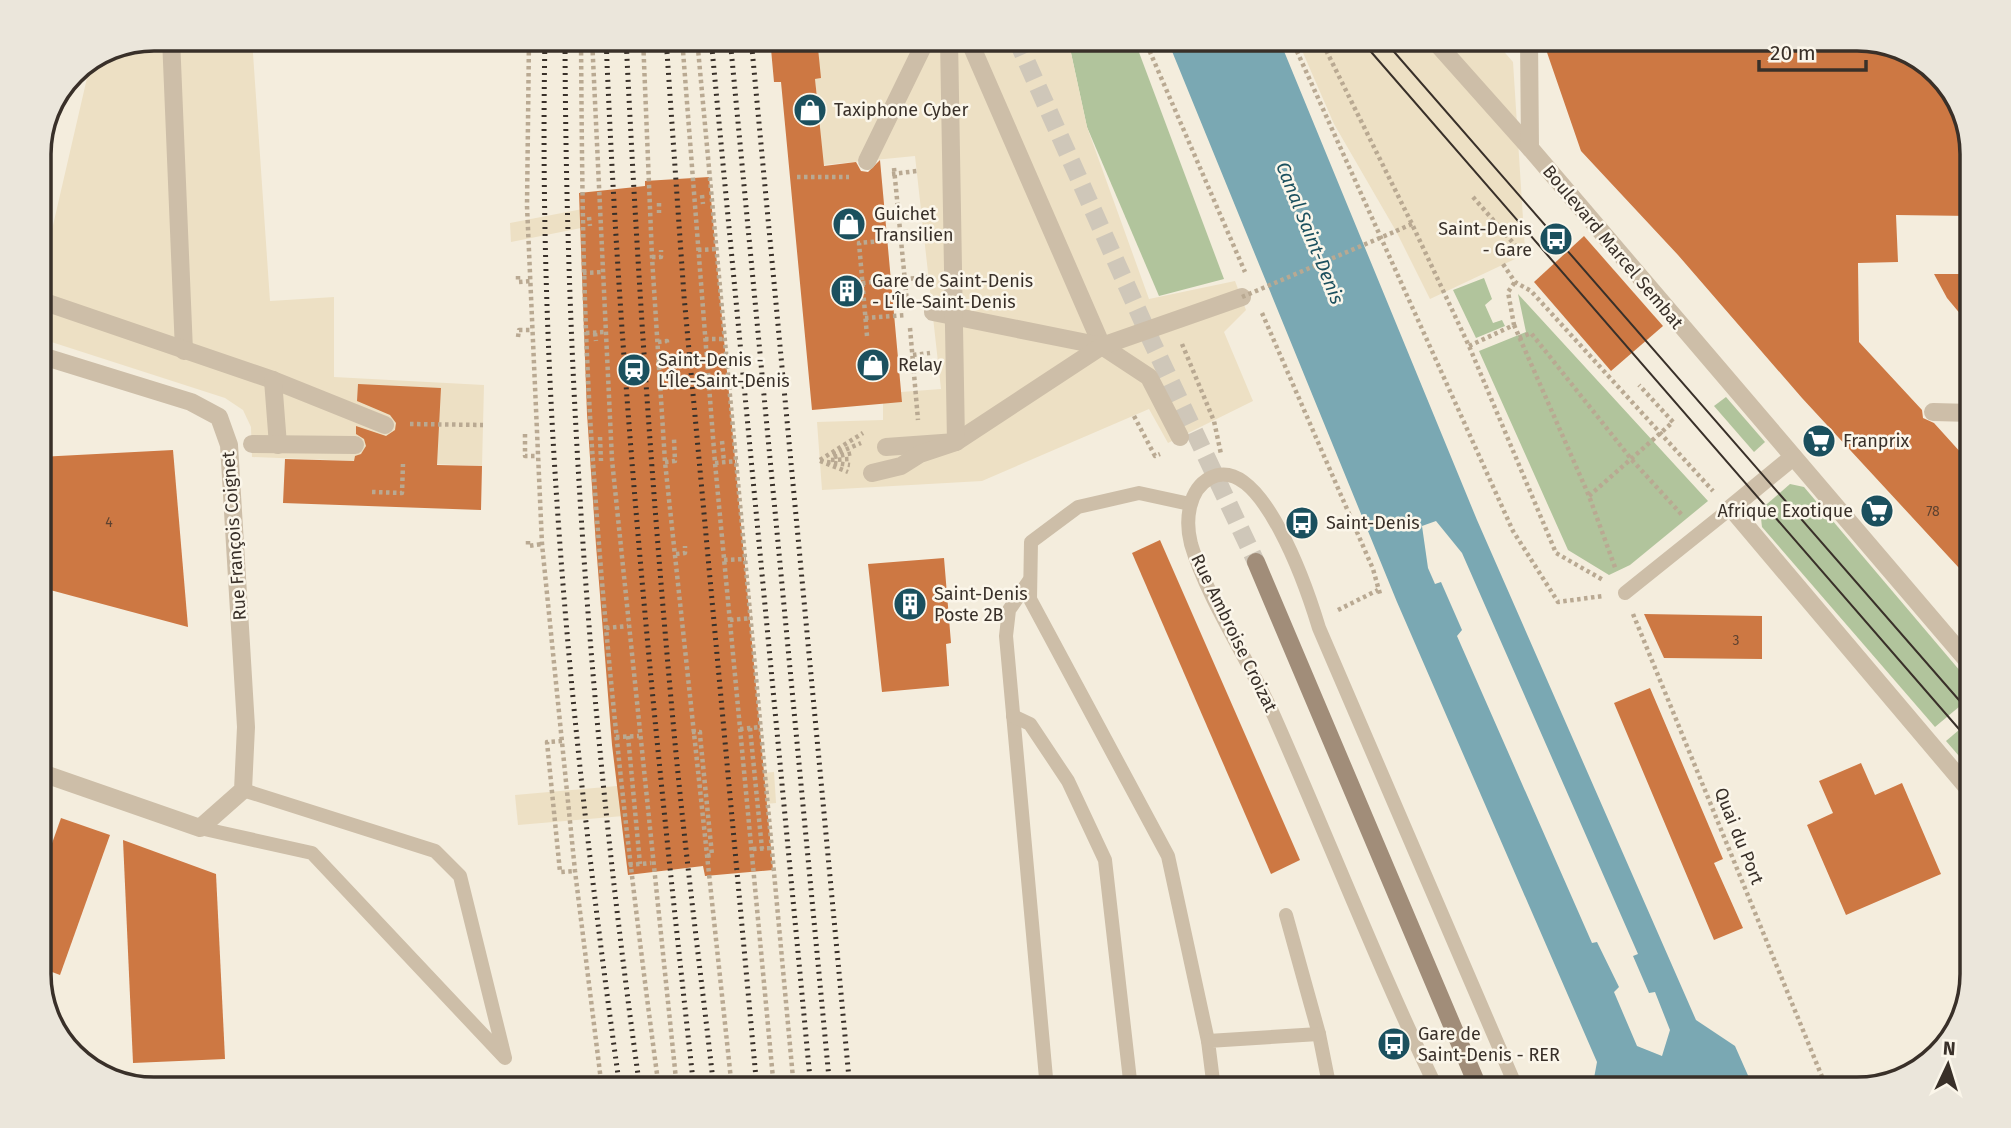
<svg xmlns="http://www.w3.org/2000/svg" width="2011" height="1128" viewBox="0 0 2011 1128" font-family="'Fira Sans',sans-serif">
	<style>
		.green { fill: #b1c49c }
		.plaza { fill: #ede0c4 }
		.water { fill: #7aa8b3; fill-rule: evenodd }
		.building { fill: #cd7843 }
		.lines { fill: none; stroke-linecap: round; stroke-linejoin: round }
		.secondary-tunnel { stroke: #cfc7b9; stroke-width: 18; stroke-dasharray: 18 9; stroke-linecap: butt }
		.path { stroke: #b9a992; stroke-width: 4.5; stroke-dasharray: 3.5 3.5; stroke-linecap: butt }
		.service { stroke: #cdbea8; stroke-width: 14 }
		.pedestrian { stroke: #cdbea8; stroke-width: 18 }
		.minor { stroke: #cdbea8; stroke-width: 18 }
		.secondary { stroke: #a18d79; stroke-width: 18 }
		.tram { stroke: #393029; stroke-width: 2 }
		.rail { stroke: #393029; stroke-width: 5; stroke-dasharray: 2 5; stroke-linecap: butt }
		.path-bridge { stroke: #b9a992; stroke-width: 4.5; stroke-dasharray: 3.5 3.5; stroke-linecap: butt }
		.labels { text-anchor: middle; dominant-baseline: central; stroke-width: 5; stroke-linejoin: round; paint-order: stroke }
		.number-label { font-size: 14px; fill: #5e4230 }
		.poi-label { font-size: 18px; fill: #393029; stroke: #fbf6ea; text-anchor: start }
		.street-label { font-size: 18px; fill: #393029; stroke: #fbf6ea }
		.water-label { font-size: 19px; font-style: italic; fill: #1b505e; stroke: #fbf6ea }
		.rim { fill: none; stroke: #393029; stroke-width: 3.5 }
	</style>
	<rect width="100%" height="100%" fill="#f4eddd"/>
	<g class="green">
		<polygon points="1068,39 1134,39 1224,279 1159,296 1087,127"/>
		<polygon points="1484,278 1492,299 1485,305 1493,323 1502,320 1505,326 1476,338 1453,290"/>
		<polygon points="1518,294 1708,501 1630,565 1609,575 1568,550 1479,351 1526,332"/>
		<polygon points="1726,397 1765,442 1754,452 1714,406"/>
		<polygon points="1790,484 1804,487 1972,685 1972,696 1935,727 1762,527 1760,510"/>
		<polygon points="1972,719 1972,771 1946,741"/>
	</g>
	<g class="plaza">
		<polygon points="153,39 252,39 270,301 334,297 334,377 484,385 482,466 252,457 251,427 243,410 225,398 39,338 39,286 90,65"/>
		<polygon points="817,39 1068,39 1087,127 1149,299 1235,281 1246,310 1224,332 1253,401 1168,443 1149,409 982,481 822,490 817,422 883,420 883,403 902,402 901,392 941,389 915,156 823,165 815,79 820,78"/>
		<polygon points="1297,39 1493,39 1513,62 1525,250 1515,259 1430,299 1396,231 1334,124"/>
		<polygon points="707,185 711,202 511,242 510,223"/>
		<polygon points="774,772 776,803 518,825 515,795"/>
	</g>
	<path class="water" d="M1167,39H1279L1477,520L1696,1020L1735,1046L1754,1089H1592L1597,1062L1397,602ZM1436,521L1462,553L1638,954L1633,956L1649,993L1655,992L1670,1030L1662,1056L1637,1046L1614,992L1619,987L1597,942L1592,943L1457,636L1462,630L1441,582L1435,584L1428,568L1422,526Z"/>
	<g class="building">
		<polygon points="770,38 817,38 821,78 815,79 824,166 856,162 861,171 868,172 880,160 902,402 812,410 781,82 774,82"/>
		<polygon points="1542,38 1858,38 1915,54 1953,90 1972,146 1972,216 1896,215 1898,262 1858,263 1859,342 1922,410 1923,418 1934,423 1972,465 1972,582 1802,398 1678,255 1581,151"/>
		<polygon points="709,177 773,870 705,876 703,866 628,875 612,745 596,545 587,414 579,193 645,186 645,181"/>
		<polygon points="1584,236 1663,326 1611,371 1534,282"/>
		<polygon points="1934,274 1972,274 1972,328 1947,298"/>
		<polygon points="358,384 441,388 437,465 482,466 481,510 283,503 285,459 354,461 355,456 361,454 366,446 364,439 356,434 356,426 386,436 395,430 396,423 390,415 357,401"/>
		<polygon points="173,450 188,627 39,587 39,457"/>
		<polygon points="1160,540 1300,860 1271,874 1132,553"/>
		<polygon points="944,558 951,643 946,644 949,686 882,692 868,564"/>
		<polygon points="1644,614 1762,616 1762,659 1664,658"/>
		<polygon points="1650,688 1723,859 1714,863 1743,928 1714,940 1614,703"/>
		<polygon points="1861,763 1875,795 1902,783 1941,874 1846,915 1807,825 1833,813 1819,781"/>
		<polygon points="61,818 110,835 60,975 39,967 39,880"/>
		<polygon points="123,840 216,874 225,1059 133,1063"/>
	</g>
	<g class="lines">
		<polyline class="secondary-tunnel" points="1016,38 1151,340 1256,562"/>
		<g class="path">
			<polyline points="529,38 527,206 542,544 575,871 602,1089"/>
			<path d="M581,38C582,180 583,321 593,462C607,672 631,881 659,1089"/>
			<polyline points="592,38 612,460 677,1089"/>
			<polyline points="643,38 652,257 665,462 732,1089"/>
			<polyline points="682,38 715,463 774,1089"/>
			<polyline points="697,38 794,1089"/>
			<polyline points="1144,38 1245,272"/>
			<polyline points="1291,38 1513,531 1558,602 1603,596"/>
			<polyline points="1320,38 1412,224 1469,346 1556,553 1603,580"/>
			<polyline points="894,168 907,302"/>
			<polyline points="892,174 917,171"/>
			<polyline points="797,177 849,177"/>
			<polyline points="702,195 703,204"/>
			<polyline points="1473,197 1522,253"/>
			<polyline points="659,203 659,213"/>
			<polyline points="898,214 925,212"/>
			<polyline points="589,217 590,226"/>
			<polyline points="1396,231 1412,224"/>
			<polyline points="698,250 717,249"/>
			<polyline points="652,257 661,257 661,250"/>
			<polyline points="1503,264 1515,282 1531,291 1713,491"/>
			<polyline points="583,273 603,272"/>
			<polyline points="518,276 518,282 531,281"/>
			<polyline points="862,283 927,277"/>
			<polyline points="1262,313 1373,569 1380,594"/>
			<polyline points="865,318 906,315"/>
			<polyline points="1514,325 1589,496 1616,570"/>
			<polyline points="910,328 918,420"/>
			<polyline points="586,333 605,332"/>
			<polyline points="595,333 596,341"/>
			<polyline points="867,336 859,243 928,237"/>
			<polyline points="518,337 519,330 533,330"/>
			<polyline points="1519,338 1531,333 1632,460 1682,515"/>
			<polyline points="705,339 726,339"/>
			<polyline points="658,342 667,341 667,346"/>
			<polyline points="1182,344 1214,421 1221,454"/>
			<polyline points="1469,346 1514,325 1508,292 1515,282"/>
			<polyline points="913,355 930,353"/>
			<polyline points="1134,416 1155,456 1160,454"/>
			<polyline points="410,424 483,425"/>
			<polyline points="525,434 525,456 538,456"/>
			<polyline points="600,437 601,461"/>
			<polyline points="722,441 724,462"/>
			<polyline points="833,455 861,443"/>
			<polyline points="834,457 853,453"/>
			<polyline points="820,460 863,433"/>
			<polyline points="831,460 850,459"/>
			<polyline points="820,461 848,472"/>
			<polyline points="665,462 675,461 674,439"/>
			<polyline points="827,462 850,465"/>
			<polyline points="715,463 737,461"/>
			<polyline points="372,492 402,493 403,464"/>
			<polyline points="1589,496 1673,422 1639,385"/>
			<polyline points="528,541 528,546 542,544"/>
			<polyline points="676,554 685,553 685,546"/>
			<polyline points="724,560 746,559"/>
			<polyline points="1338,610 1378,590"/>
			<polyline points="1633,614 1827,1089"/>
			<polyline points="730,620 752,618"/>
			<polyline points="606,628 628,626"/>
			<polyline points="750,728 762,849"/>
			<polyline points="740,729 761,727"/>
			<polyline points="692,732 700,732 700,735 712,855 706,856"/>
			<polyline points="628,736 640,864"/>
			<polyline points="616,737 639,736"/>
			<polyline points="562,741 547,742 560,872 575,871"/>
			<polyline points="753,849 773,848"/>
			<polyline points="629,865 651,863"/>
		</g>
		<g class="service">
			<polyline points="1190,504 1139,493 1078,507 1031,542 1030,599 1168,856 1208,1041"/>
			<polyline points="1029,581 1009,610 1006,636 1047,1089"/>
			<polyline points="1625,593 1731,508"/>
			<polyline points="1013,716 1030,724 1068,781 1105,860 1131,1089"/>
			<polyline points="200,828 312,853 505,1058 460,876 435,851 243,790"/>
			<polyline points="1286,915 1319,1034 1330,1089"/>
			<polyline points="1214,1089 1208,1041 1319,1034"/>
			<path d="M1437,1089C1378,967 1329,840 1274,716C1250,662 1207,599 1191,544C1185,521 1188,490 1210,478C1262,451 1309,595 1319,628L1517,1089"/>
		</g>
		<g class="pedestrian">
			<polyline points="171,38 184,351"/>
			<polyline points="968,38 1102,346"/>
			<polyline points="1432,38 1530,148"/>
			<polyline points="867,161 927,38"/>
			<polyline points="39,300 273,380 385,425"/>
			<polyline points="933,312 1102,346 1149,377 1180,437"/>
			<polyline points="273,380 278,445"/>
			<polyline points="252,444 355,445"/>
			<polyline points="886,447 956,442 1102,346 1242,297"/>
			<polyline points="872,473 901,466 920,454 956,442 949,38"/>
		</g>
		<g class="minor">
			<polyline points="1529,38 1530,148 1972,666"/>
			<polyline points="39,355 191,402 219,417 229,445 246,727 243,790 200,828 39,772"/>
			<polyline points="1933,412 1972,413"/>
			<polyline points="1793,457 1731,508 1972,793"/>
		</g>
		<polyline class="secondary" points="1256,562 1479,1089"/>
		<g class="tram">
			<polyline points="1359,38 1972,744"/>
			<polyline points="1382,38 1972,715"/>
		</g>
		<g class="rail">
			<path d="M545,38C538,390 571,742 620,1089"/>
			<path d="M565,38C566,391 591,741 640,1089"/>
			<path d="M606,38C620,390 655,740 694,1089"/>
			<path d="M626,38C637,266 652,493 673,721C684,844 700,967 714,1089"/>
			<polyline points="666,38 684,296 757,1089"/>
			<polyline points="711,38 811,1089"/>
			<polyline points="730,38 830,1089"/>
			<polyline points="751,38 850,1089"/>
		</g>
		<polyline class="path-bridge" points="1242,297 1396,231"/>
	</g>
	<defs>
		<symbol id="shop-disc" viewBox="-11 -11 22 22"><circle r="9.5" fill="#1b505e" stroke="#fbf6ea"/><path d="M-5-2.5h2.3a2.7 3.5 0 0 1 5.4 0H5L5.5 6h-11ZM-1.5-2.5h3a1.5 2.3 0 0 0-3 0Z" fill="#fff"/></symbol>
		<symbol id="bus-disc" viewBox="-11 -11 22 22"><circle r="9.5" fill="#1b505e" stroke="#fbf6ea"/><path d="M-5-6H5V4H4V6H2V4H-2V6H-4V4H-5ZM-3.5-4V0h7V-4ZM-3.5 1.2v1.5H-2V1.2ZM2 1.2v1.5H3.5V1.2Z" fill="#fff"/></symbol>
		<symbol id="building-disc" viewBox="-11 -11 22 22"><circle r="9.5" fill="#1b505e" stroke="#fbf6ea"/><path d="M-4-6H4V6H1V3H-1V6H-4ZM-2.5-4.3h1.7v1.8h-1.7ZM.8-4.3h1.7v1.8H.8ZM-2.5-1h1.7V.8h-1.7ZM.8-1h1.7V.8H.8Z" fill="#fff"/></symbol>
		<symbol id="station-disc" viewBox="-11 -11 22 22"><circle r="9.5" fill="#1b505e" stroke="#fbf6ea"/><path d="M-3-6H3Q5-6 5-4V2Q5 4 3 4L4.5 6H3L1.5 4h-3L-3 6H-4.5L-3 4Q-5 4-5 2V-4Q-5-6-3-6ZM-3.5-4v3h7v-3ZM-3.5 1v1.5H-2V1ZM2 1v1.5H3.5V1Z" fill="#fff"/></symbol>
		<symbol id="supermarket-disc" viewBox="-11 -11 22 22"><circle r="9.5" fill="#1b505e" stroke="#fbf6ea"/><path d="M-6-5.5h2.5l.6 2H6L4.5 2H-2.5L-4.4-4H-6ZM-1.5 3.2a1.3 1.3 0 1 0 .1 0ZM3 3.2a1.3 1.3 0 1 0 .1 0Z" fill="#fff"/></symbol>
	</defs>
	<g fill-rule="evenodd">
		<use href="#shop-disc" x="791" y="91" width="38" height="38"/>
		<use href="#shop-disc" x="830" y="205" width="38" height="38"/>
		<use href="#bus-disc" x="1537" y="220" width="38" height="38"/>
		<use href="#building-disc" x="828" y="272" width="38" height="38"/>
		<use href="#shop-disc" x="854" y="346" width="38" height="38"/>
		<use href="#station-disc" x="615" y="351" width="38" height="38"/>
		<use href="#supermarket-disc" x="1800" y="422" width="38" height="38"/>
		<use href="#supermarket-disc" x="1858" y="492" width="38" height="38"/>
		<use href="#bus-disc" x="1283" y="504" width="38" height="38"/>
		<use href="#building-disc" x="891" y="585" width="38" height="38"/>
		<use href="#bus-disc" x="1375" y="1025" width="38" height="38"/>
	</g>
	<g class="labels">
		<g class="number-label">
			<text x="1933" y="511">78</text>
			<text x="109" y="522">4</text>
			<text x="1736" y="640">3</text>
		</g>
		<g class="poi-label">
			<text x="834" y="110">Taxiphone Cyber</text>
			<text x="874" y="214">Guichet<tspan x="874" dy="21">Transilien</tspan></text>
			<text x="1532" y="229" text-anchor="end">Saint-Denis<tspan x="1532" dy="21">- Gare</tspan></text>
			<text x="872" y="281">Gare de Saint-Denis<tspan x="872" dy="21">- L'Île-Saint-Denis</tspan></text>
			<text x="658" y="360">Saint-Denis -<tspan x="658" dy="21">L'Île-Saint-Denis</tspan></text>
			<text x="898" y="365">Relay</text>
			<text x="1843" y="441">Franprix</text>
			<text x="1853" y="511" text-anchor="end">Afrique Exotique</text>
			<text x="1326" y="523">Saint-Denis</text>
			<text x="934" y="594">Saint-Denis<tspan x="934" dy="21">Poste 2B</tspan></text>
			<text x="1418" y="1034">Gare de<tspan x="1418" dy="21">Saint-Denis - RER</tspan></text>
		</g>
		<g class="street-label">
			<text transform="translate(1613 247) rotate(50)">Boulevard Marcel Sembat</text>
			<text transform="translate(234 536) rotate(-94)">Rue François Coignet</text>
			<text transform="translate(1234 633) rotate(64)">Rue Ambroise Croizat</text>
			<text transform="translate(1739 836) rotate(68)">Quai du Port</text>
		</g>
		<g class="water-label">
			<text transform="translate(1310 233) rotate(68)">Canal Saint-Denis</text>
		</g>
	</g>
	<path d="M0 0H2011V1128H0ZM154 51H1857A103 103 0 0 1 1960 154V974A103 103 0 0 1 1857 1077H154A103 103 0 0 1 51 974V154A103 103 0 0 1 154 51Z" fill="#ebe6db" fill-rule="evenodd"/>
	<path class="rim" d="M154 51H1857A103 103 0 0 1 1960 154V974A103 103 0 0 1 1857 1077H154A103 103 0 0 1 51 974V154A103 103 0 0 1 154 51Z"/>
	<g transform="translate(1948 1065) rotate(4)" stroke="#fbf6ea" stroke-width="5" paint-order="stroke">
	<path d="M0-5L12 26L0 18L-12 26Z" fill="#393029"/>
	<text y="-10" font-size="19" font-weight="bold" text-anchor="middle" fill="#393029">N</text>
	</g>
	<path d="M1759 60v10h107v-10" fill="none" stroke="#393029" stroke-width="3.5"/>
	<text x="1770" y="60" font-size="21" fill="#393029" stroke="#fbf6ea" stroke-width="5" paint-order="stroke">20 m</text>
</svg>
